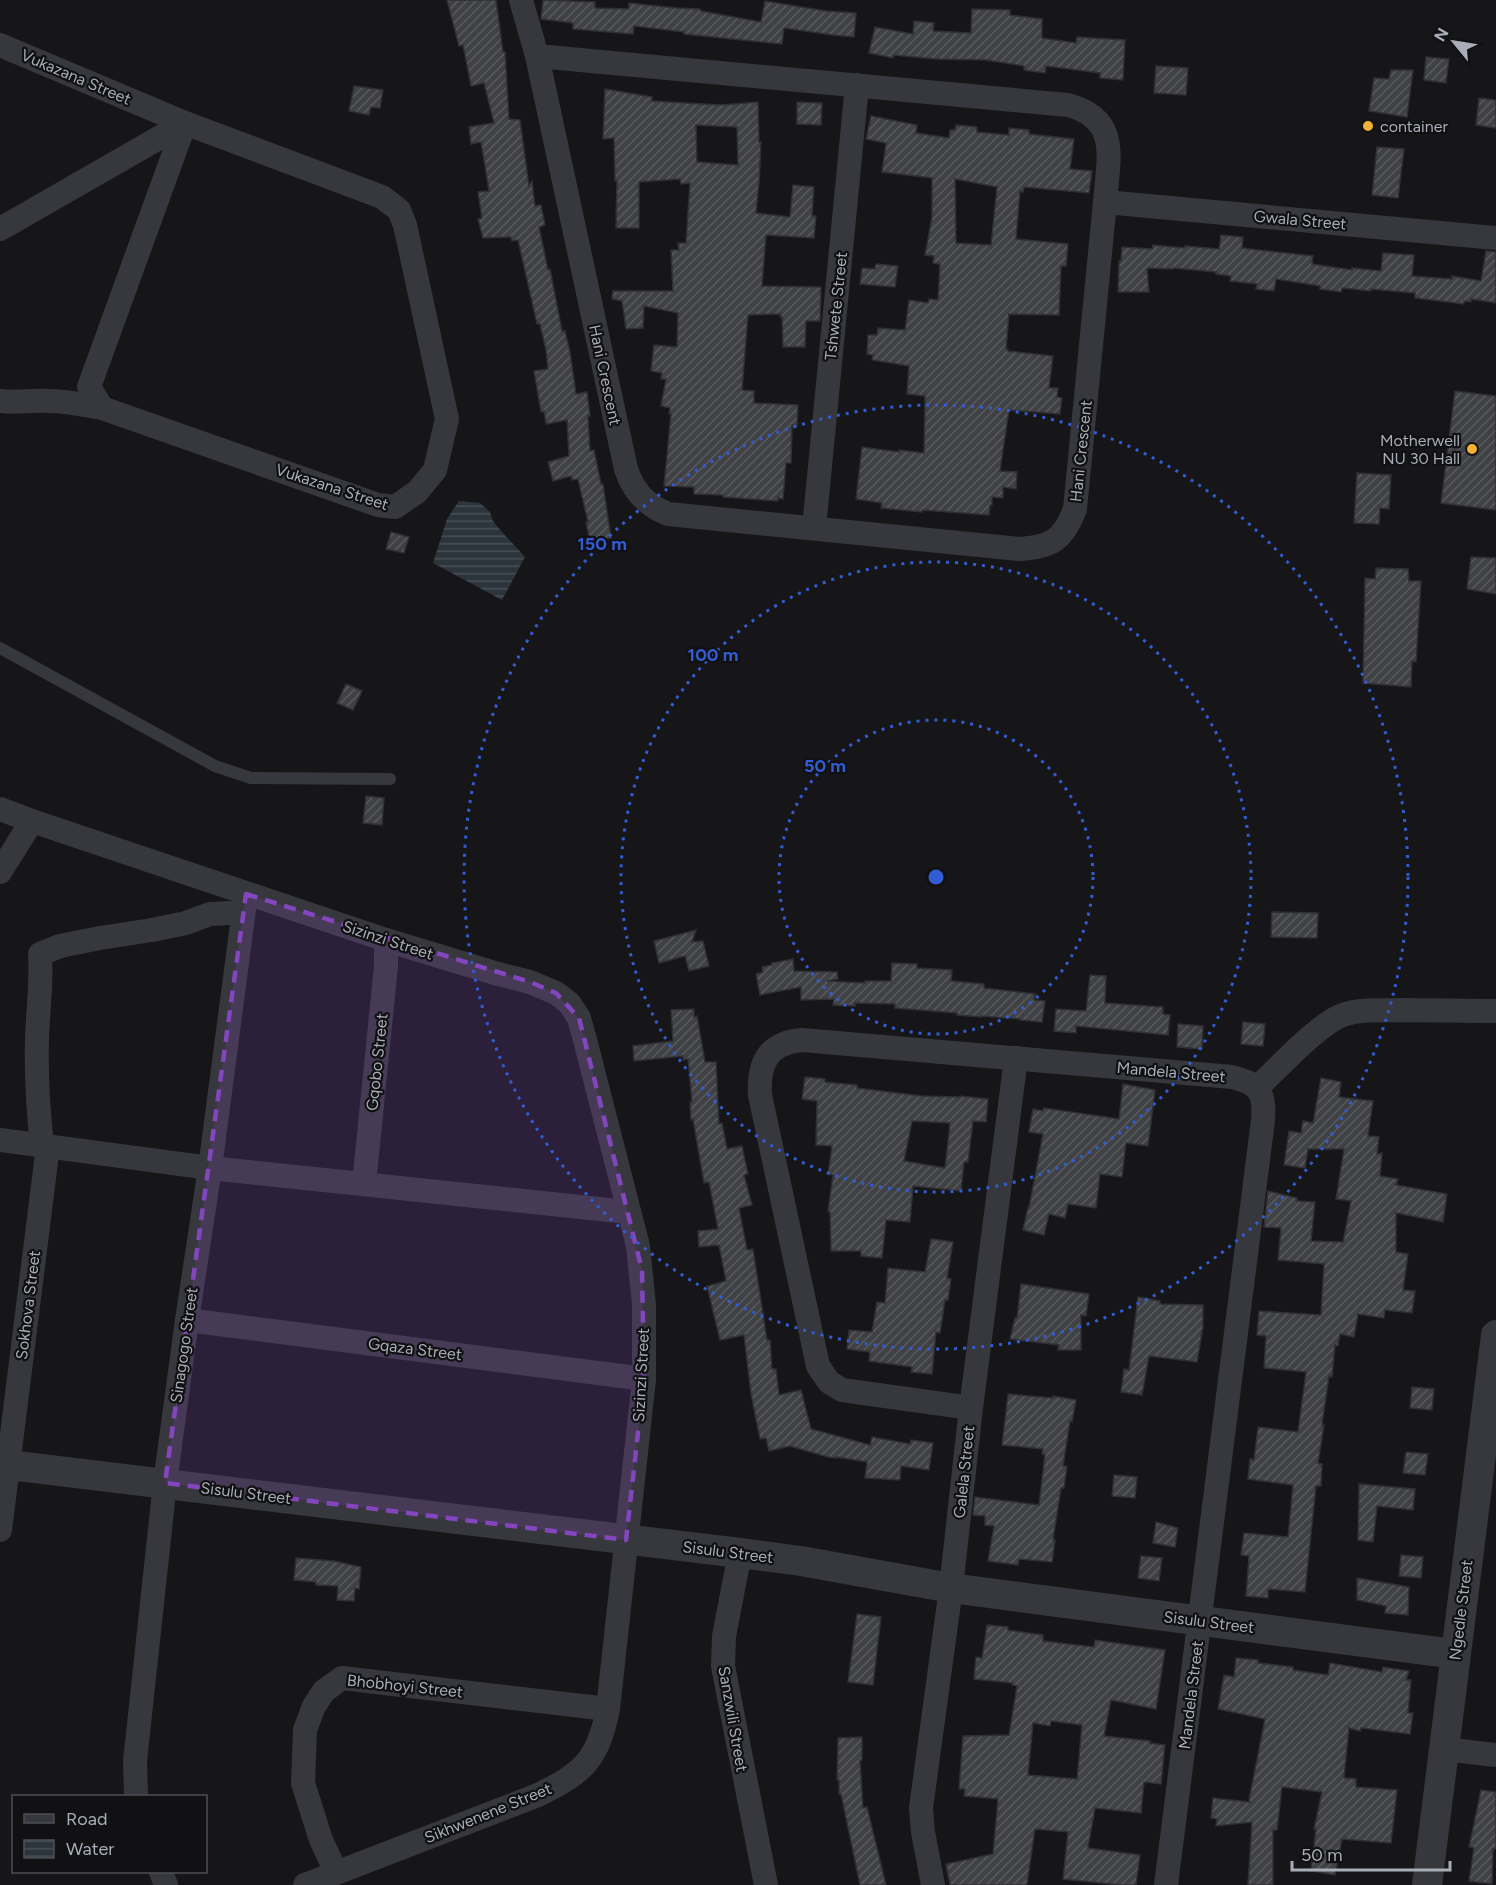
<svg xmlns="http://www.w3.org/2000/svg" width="1496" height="1885" viewBox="0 0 1496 1885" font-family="Figtree,sans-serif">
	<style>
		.water { fill: url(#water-rules) }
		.building { fill: url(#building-hatch); stroke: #303034; stroke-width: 1.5; fill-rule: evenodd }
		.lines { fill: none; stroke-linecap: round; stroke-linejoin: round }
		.service { stroke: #37383d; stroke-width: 12 }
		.minor { stroke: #37383d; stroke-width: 24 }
		.tertiary { stroke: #37383d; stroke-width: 30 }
		.marked { fill: #8446be; fill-opacity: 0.2; stroke: #8446be; stroke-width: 4.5; stroke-dasharray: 12 8; stroke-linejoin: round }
		.ring { fill: none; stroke: #325cd3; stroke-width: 3; stroke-dasharray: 3 6 }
		.poi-dot { fill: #f2b134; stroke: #111113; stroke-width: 2 }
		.labels { text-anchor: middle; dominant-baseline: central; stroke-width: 4.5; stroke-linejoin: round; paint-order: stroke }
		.street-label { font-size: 16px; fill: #a8adb8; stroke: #111113 }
		.poi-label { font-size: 16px; fill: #a8adb8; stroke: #111113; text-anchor: start }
		.centre { fill: #325cd3; stroke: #111113; stroke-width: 3 }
		.ring-label { font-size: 18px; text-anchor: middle; font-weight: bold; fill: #325cd3; stroke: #111113; stroke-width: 4.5; stroke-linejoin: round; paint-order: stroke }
	</style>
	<defs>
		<pattern id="water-rules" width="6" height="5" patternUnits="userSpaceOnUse" patternTransform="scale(1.5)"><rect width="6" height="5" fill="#2c353c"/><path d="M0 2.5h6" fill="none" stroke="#485056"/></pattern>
		<pattern id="building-hatch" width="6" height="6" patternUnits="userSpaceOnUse" patternTransform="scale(1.5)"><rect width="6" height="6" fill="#404145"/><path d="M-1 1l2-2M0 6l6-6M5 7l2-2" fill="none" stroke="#595a5e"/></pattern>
	</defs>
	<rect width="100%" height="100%" fill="#161618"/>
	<polygon class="water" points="459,501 480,503 490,512 493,521 501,531 525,557 502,600 433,563 447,519"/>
	<g class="building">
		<polygon points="447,0 496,0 503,52 505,52 509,119 520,120 529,186 532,181 535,206 541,205 545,225 539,227 548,270 550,269 562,331 565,331 570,352 576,394 587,392 590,416 588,416 590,451 594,450 601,484 603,484 611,538 590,542 586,522 588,522 578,479 572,480 571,476 553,481 548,462 569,456 567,420 546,424 544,411 541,412 534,371 548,369 546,350 540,324 537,324 518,240 512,241 511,237 483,238 478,219 482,218 478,192 489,191 481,142 471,144 469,127 494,123 484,83 471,86 463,45 459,46"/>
		<polygon points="543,0 595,2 595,8 629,9 629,3 677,8 700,9 701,11 761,22 765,1 826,11 856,13 854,37 833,35 784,28 782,44 684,34 684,32 634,26 633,34 573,29 573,23 541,19"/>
		<polygon points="972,9 1010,10 1010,15 1042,19 1042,38 1076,43 1077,37 1125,40 1123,80 1100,78 1100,73 1046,66 1045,73 1024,70 1024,66 986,60 935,59 894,55 893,58 869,53 875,27 913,34 914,21 934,23 933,31 971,33"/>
		<polygon points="1426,57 1449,59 1446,83 1424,80"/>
		<polygon points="1156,66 1188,68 1186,95 1154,93"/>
		<polygon points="1391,70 1413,70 1407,117 1369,111 1374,78 1389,79"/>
		<polygon points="354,86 383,90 380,108 371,107 369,115 349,111"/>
		<path d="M605,89L652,97V101L721,105L758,102L759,142H761L759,183L756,213L790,217L793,185L814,187L812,216H816L814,238L766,235L762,286L821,287L820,321H806L805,347H783L782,317H780L781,314L748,315L742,390L754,391V403L798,405L797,426L792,425L791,463H786L783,499L778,498V501L723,497V495L694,494V487L664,486L671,414H669L670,408L661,406L666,379H661L662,373L651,371L654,345L677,347L678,313L644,306L643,328L626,329L622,301L612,299L613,291H673L671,250H679L678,243H686L690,183L681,184L680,179L639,182V228H616L617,181H615L614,138L603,139ZM696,125L737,127L738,165L697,162Z"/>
		<polygon points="1479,98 1496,100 1496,128 1476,125"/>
		<polygon points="797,102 822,103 821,125 797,124"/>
		<path d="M871,116L917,125L916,133L949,138L950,130H955L956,125L977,127V132L1009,135V128L1029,130V134L1074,139L1070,169L1092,171L1089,193L1024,187L1023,192L1020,191L1016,239L1068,244L1066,266H1061L1059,315L1009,314L1006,349H1008V351L1053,356L1049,388H1058L1057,397L1062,398L1060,414L1009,410L1000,471L1017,472L1016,489L1003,487V498L992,497V505H990L989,515L922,510V512L881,508L882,503L856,499L862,447L899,452V450L924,453L925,396L907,394L909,366L872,360L873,355L867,354L868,335H877L878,328L905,330L909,300L928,303L929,299L938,300L940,264L933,263L934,256L925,255L932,217V178L882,172L886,143L866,139ZM955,179L997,187L991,245L956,243Z"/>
		<polygon points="1377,147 1404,149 1398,198 1372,195"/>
		<polygon points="1221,235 1243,237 1242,248 1313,256 1312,264 1352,270 1352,268 1381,271 1383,253 1414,255 1412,276 1452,279 1452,276 1481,281 1486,251 1496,252 1496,303 1471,299 1471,302 1464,301 1464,304 1415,298 1415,293 1371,289 1371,291 1342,288 1341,292 1320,289 1320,286 1276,279 1274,291 1256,289 1257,284 1230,281 1231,276 1216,274 1216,272 1173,268 1173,269 1147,268 1149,292 1118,292 1119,261 1121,261 1122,247 1152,249 1153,245 1185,248 1185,246 1219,249"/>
		<polygon points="876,264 898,266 895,287 860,284 862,268 875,269"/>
		<polygon points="1455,391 1496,396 1496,510 1441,503"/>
		<polygon points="1357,473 1391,475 1389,509 1380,508 1379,524 1354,523"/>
		<polygon points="391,532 409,537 404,553 386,549"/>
		<polygon points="1471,557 1496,558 1496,594 1467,589"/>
		<polygon points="1376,568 1408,569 1409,581 1421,581 1416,662 1412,661 1411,687 1363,683 1365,578 1375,579"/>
		<polygon points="346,684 362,691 353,710 337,703"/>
		<polygon points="366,796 384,798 382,825 363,823"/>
		<polygon points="1272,912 1318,913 1317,938 1271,937"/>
		<polygon points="696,930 692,942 703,941 709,966 689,971 685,956 659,963 654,941"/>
		<polygon points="793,959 794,971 837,972 838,979 827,981 865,983 865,981 891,981 892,963 917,964 917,968 952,970 951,981 984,984 984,988 1035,994 1034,1000 1045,1001 1042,1022 1020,1020 1020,1019 981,1016 981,1017 957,1015 957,1013 895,1008 895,1004 855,1003 855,1006 833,1005 834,999 801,1000 801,987 760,995 756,974 763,972 762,967 772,965 772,963"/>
		<polygon points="1090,975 1106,976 1105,1003 1163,1007 1163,1014 1170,1015 1168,1035 1076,1026 1076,1033 1054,1031 1056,1009 1086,1011"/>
		<polygon points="694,1009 694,1017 697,1016 705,1062 716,1062 719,1124 722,1123 727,1149 742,1146 748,1174 744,1175 752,1205 739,1208 747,1250 753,1249 767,1340 770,1340 772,1369 776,1369 779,1395 801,1390 811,1429 870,1445 872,1437 910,1444 911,1440 933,1443 929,1470 901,1466 900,1480 865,1478 867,1462 836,1457 836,1458 828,1457 790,1446 769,1451 766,1438 760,1439 751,1394 744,1335 720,1340 707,1286 726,1281 719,1245 699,1247 698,1231 718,1229 709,1182 704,1183 693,1119 691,1120 690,1102 692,1102 688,1059 683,1060 683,1056 634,1061 633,1046 673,1041 671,1010"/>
		<polygon points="1243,1022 1265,1024 1263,1046 1241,1044"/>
		<polygon points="1178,1024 1203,1026 1202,1049 1177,1047"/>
		<path d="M805,1077L825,1079V1082L857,1085V1088L922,1096L960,1097V1096L988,1099L986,1122L973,1121L968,1162H964L961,1191L913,1186L910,1222L886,1220L882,1258L861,1256V1251H831L830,1212L828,1211L833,1175L828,1174L832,1146L816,1145L817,1101L802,1099ZM912,1121L950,1123L945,1168L904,1161Z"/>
		<polygon points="1321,1078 1341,1082 1339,1097 1373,1101 1368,1136 1379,1137 1377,1154 1382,1153 1380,1176 1398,1179 1396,1185 1447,1194 1443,1222 1396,1213 1396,1252 1408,1254 1403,1290 1415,1291 1412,1313 1385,1310 1384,1318 1358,1314 1354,1337 1340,1334 1338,1346 1335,1345 1332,1377 1329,1376 1322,1425 1324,1425 1318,1463 1322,1464 1321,1486 1316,1486 1305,1592 1268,1589 1268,1598 1246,1596 1249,1556 1241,1555 1244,1533 1288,1537 1293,1485 1248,1479 1250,1459 1254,1460 1258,1427 1298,1432 1306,1372 1264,1368 1266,1336 1257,1335 1259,1311 1321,1315 1324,1264 1278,1260 1281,1228 1264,1227 1268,1191 1297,1198 1297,1201 1315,1202 1311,1241 1343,1242 1351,1201 1336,1199 1344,1149 1308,1149 1305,1168 1284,1165 1289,1131 1301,1133 1303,1121 1313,1123"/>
		<polygon points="1123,1084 1155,1090 1148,1146 1126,1143 1122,1177 1100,1174 1096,1208 1068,1204 1065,1218 1049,1214 1044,1235 1023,1230 1028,1208 1029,1208 1043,1134 1029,1132 1033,1109 1043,1111 1044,1108 1119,1119"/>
		<polygon points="931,1239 953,1242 947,1278 951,1279 948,1300 945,1300 940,1333 936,1332 932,1374 911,1372 912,1367 869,1361 870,1352 847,1349 849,1330 872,1332 877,1302 885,1303 888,1268 925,1272"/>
		<polygon points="1021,1284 1089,1294 1086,1316 1081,1315 1081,1350 1058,1350 1059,1345 1010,1339 1015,1318 1017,1318"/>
		<polygon points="1138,1297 1160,1301 1160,1304 1203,1305 1203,1327 1197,1362 1149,1356 1142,1395 1121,1392 1124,1369 1129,1370"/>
		<polygon points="1412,1387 1434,1389 1432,1410 1410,1408"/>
		<polygon points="1008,1394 1053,1398 1053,1396 1076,1400 1072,1422 1070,1421 1063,1466 1067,1466 1064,1488 1061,1488 1053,1540 1055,1540 1052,1562 1019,1559 1018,1565 988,1561 994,1526 985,1525 985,1516 973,1515 975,1497 1039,1505 1045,1455 1042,1454 1043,1449 1002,1445"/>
		<polygon points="1406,1452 1428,1454 1425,1475 1403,1473"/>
		<polygon points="1114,1475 1137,1477 1135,1498 1112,1496"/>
		<polygon points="1359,1484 1415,1489 1413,1510 1377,1506 1373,1542 1358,1540"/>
		<polygon points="1156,1522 1178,1528 1175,1547 1153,1543"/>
		<polygon points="1401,1555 1423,1557 1421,1578 1399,1576"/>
		<polygon points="1141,1556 1162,1558 1159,1581 1138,1578"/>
		<polygon points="296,1558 334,1561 361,1567 359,1589 355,1588 354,1601 337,1600 338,1586 316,1585 316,1582 294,1580"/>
		<polygon points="1357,1578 1409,1587 1408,1615 1385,1613 1386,1606 1357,1600"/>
		<polygon points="857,1614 881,1617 873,1685 848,1682"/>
		<path d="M987,1625L1008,1627V1630L1043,1635V1641L1094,1647L1095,1640L1165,1650L1156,1709L1111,1700L1104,1736L1150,1741V1743L1165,1745L1161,1784L1144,1782L1141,1813L1095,1808L1088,1848L1140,1855L1136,1885H1120L1063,1879L1068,1832L1035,1829L1027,1885H950L946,1864L993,1854L998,1799L964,1796L965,1789H959L963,1736L1009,1735L1017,1686L1012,1685V1683L974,1679L976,1657L982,1658ZM1051,1721L1082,1725L1077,1779L1028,1775L1033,1723L1050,1726Z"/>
		<polygon points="1236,1658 1258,1660 1258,1663 1293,1667 1293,1670 1328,1675 1330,1663 1382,1672 1383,1667 1409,1671 1406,1680 1411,1680 1408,1713 1413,1713 1410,1734 1361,1728 1360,1731 1349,1728 1344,1778 1356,1779 1356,1787 1397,1790 1391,1843 1342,1839 1335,1875 1311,1871 1316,1829 1314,1829 1322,1792 1282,1787 1277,1830 1273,1830 1273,1885 1248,1885 1252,1822 1216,1826 1217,1819 1211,1818 1213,1798 1250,1802 1249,1800 1265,1719 1218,1709 1224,1675 1234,1677"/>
		<polygon points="862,1737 862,1760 860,1760 863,1808 867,1807 886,1885 860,1885 841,1794 839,1794 839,1780 837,1780 838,1738"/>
		<polygon points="1481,1790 1496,1792 1496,1849 1493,1849 1492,1884 1469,1881 1474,1848 1469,1847"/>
	</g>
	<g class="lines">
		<polyline class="service" points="0,648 215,766 251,778 390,779"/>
		<g class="minor">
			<path d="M521,0L537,56L626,469C633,491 646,505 668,514L1019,549C1052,547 1063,540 1075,509L1105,202C1108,159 1121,119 1068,105L537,56"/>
			<polyline points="0,45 185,123 382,197 399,210 405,225 447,419 435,470 417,492 395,507 378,505 102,408 89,387 185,123"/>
			<polyline points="1105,202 1496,238"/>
			<polyline points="0,229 185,123"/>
			<path d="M0,401C17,403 31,400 49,401C66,401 84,405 102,408"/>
			<polyline points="814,528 857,85"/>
			<path d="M0,809L32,821L386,940L498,974L530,982L556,993L569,1003L579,1018L585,1040L638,1246L644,1305V1379L608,1709C598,1760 583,1773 538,1795L305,1885"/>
			<polyline points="0,872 32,821"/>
			<path d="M1257,1088C1278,1068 1311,1032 1336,1018C1355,1008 1378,1011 1399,1010C1432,1010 1464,1011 1496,1011"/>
			<polyline points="0,1140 210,1168 628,1212"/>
			<path d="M42,1145C38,1109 36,1074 37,1038C38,1009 42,983 40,954L60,946L100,938L152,930L186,923L210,914L230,913"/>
			<polyline points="364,1184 386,966 386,940"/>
			<polyline points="187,1320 644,1379"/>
			<path d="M971,1408L842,1390L829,1382L818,1366L760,1095C758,1063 768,1043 802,1040L1232,1077C1259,1084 1265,1091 1263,1120L1166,1885"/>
			<polyline points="0,1530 48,1146"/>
			<polyline points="740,1553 724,1636 723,1666 766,1885"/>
			<polyline points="1444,1749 1496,1755"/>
			<polyline points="136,1796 135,1761 165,1483 187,1320 210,1168 246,894"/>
			<polyline points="161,1872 166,1885"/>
			<polyline points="336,1872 321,1840 303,1783 305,1730 314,1706 324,1691 342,1678 608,1709"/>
			<polyline points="933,1885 923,1832 921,1808 951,1588 971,1408 1016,1058"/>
		</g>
		<g class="tertiary">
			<polyline points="0,1464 740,1553 801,1561 951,1588 1455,1654"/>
			<polyline points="1427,1885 1496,1335"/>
		</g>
	</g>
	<path class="marked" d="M246,894L530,982L556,993L579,1018L642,1270L644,1379L626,1540L165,1483Z"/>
	<g class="ring">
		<circle cx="936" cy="877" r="157"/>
		<circle cx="936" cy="877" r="315"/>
		<circle cx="936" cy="877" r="472"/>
	</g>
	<g class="poi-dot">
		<circle cx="1368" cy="126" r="6"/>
		<circle cx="1472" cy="449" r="6"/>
	</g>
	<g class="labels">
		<g class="street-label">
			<text transform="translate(76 77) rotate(23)">Vukazana Street</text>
			<text transform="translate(1300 220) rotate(5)">Gwala Street</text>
			<text transform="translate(836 306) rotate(-84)">Tshwete Street</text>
			<text transform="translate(605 375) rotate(78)">Hani Crescent</text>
			<text transform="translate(1081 451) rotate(-84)">Hani Crescent</text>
			<text transform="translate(332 487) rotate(18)">Vukazana Street</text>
			<text transform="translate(388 940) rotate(18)">Sizinzi Street</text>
			<text transform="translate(377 1062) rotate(-84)">Gqobo Street</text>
			<text transform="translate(1171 1072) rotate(5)">Mandela Street</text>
			<text transform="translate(28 1305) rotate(-83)">Sokhova Street</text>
			<text transform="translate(184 1345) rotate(-82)">Sinagogo Street</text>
			<text transform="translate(415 1349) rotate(7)">Gqaza Street</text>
			<text transform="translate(641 1375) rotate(-87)">Sizinzi Street</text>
			<text transform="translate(964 1472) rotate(-84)">Galela Street</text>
			<text transform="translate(246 1493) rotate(7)">Sisulu Street</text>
			<text transform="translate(728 1552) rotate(7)">Sisulu Street</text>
			<text transform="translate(1461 1610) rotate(-83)">Ngedle Street</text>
			<text transform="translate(1209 1622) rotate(7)">Sisulu Street</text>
			<text transform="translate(405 1686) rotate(6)">Bhobhoyi Street</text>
			<text transform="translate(1191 1695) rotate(-83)">Mandela Street</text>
			<text transform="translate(733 1719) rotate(80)">Sanzwili Street</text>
			<text transform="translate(488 1813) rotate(-22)">Sikhwenene Street</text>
		</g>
		<g class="poi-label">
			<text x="1380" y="126">container</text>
			<text x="1460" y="440" text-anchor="end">Motherwell<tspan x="1460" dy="18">NU 30 Hall</tspan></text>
		</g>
	</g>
	<circle cx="936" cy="877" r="9" class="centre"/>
	<g class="ring-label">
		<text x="602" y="550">150 m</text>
		<text x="713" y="661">100 m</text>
		<text x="825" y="772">50 m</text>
	</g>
	<rect x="12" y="1795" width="195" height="78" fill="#111113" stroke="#4d4f55" stroke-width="1.5"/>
	<rect x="24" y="1814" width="30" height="9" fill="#37383d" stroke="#4d4f55" stroke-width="1.5"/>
	<text x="66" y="1825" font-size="18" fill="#a8adb8">Road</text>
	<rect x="24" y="1840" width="30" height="18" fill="url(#water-rules)" stroke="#4d4f55" stroke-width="1.5"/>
	<text x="66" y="1855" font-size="18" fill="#a8adb8">Water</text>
	<g transform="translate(1454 42) rotate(300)" stroke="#111113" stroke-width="4.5" paint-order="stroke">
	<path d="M0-4.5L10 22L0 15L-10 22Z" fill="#a8adb8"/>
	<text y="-9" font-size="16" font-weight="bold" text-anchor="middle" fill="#a8adb8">N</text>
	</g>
	<path d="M1292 1861v9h158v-9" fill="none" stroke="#a8adb8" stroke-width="3"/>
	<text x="1301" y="1861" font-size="18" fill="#a8adb8" stroke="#111113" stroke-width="4.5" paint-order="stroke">50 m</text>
</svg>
